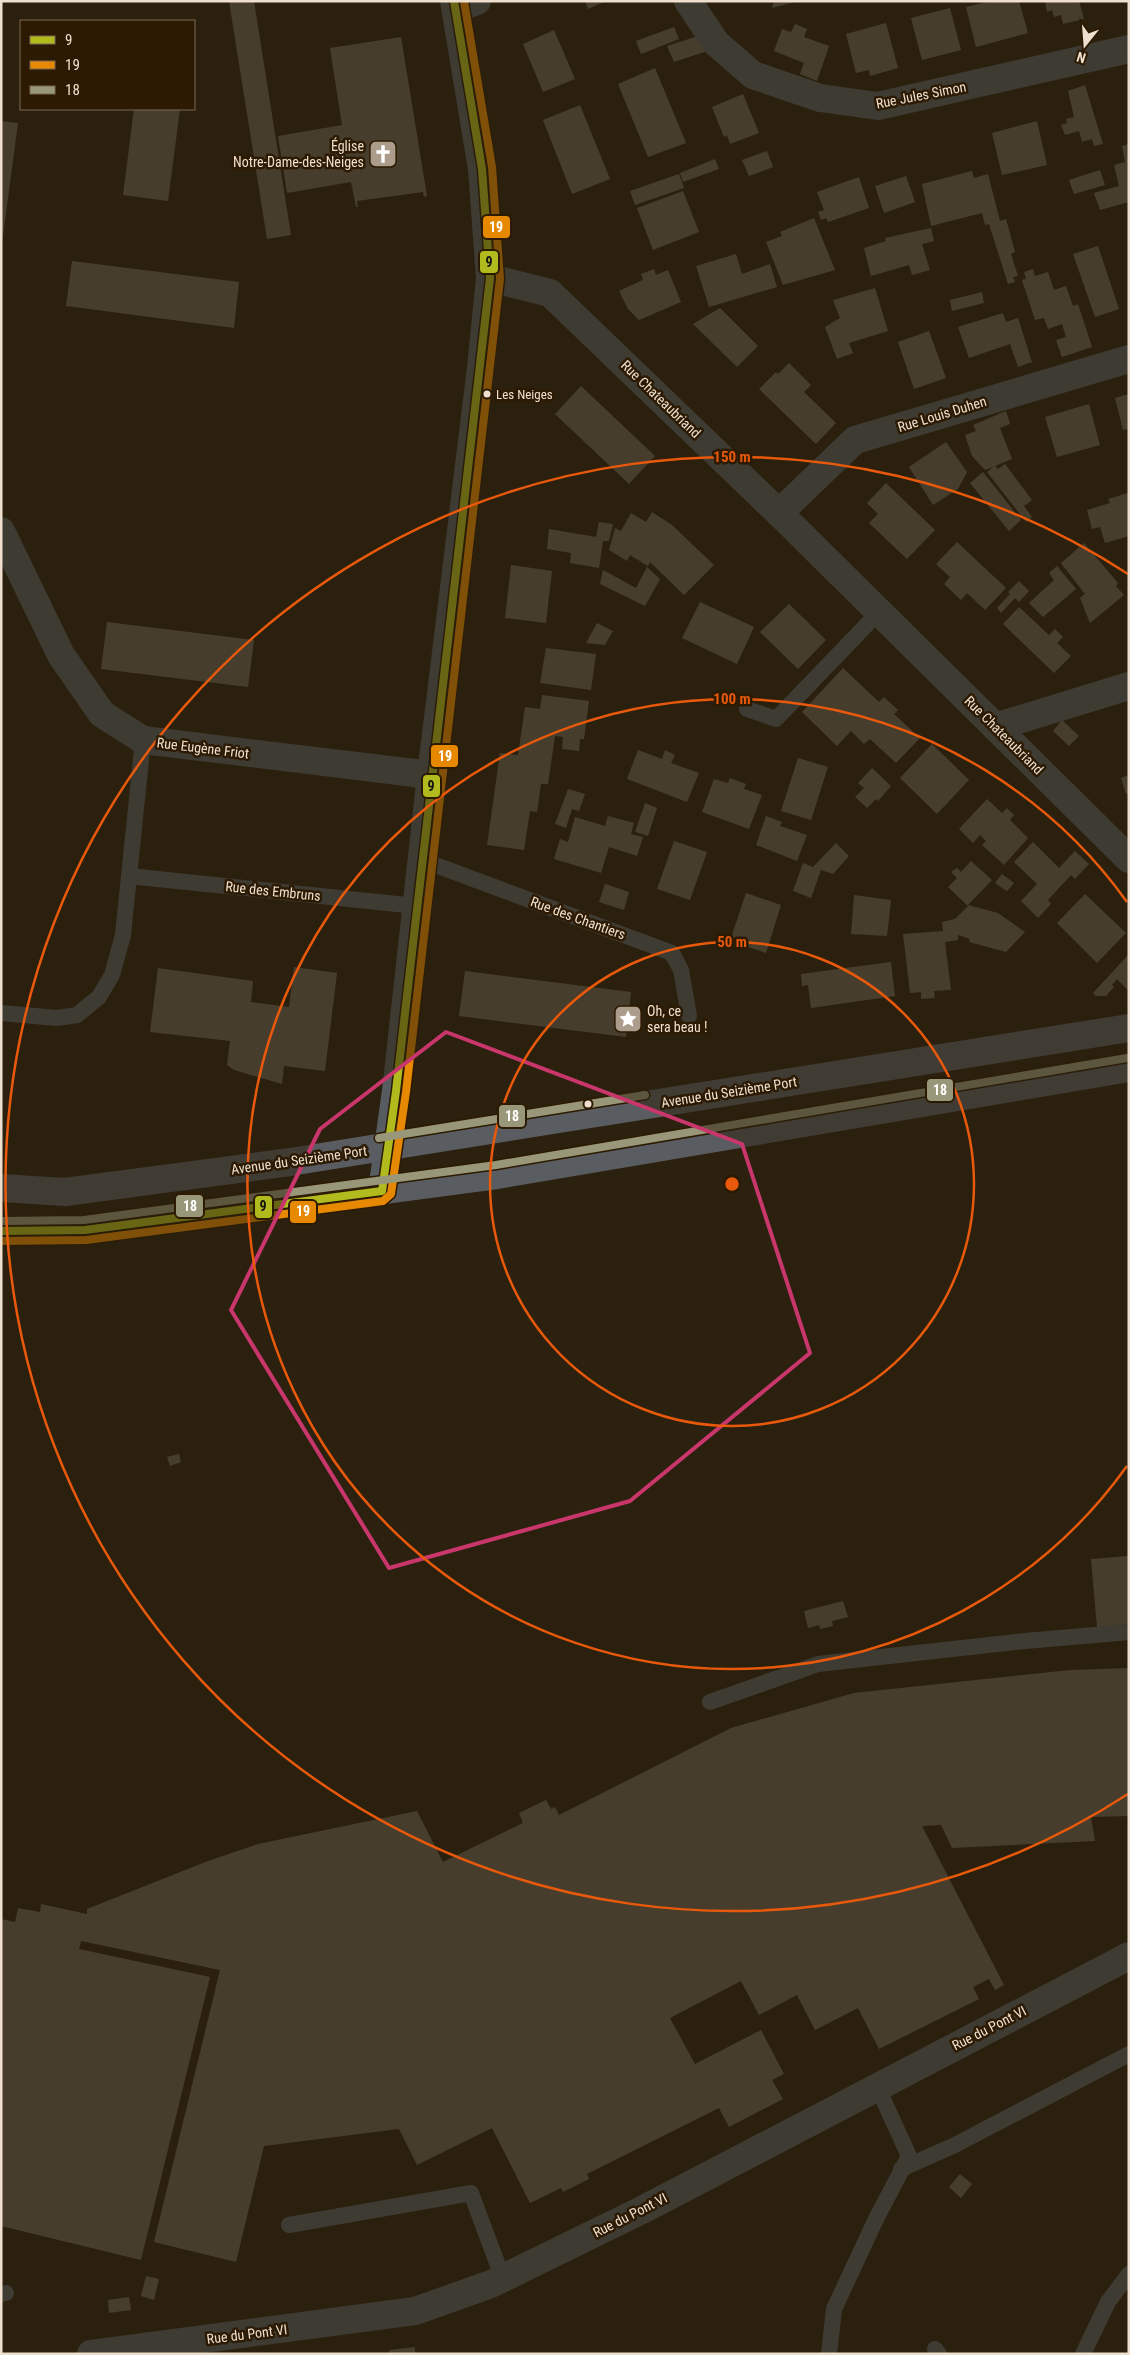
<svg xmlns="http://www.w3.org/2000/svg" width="1130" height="2355" viewBox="0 0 1130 2355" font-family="'Roboto Condensed',sans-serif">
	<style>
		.building { fill: #696151 }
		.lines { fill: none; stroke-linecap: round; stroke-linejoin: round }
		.lane { stroke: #565c60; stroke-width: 16 }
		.street { stroke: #565c60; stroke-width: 28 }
		.secondary { stroke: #595c60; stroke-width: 28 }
		.bus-1-casing { stroke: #2c1a02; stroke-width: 11 }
		.bus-2-casing { stroke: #2c1a02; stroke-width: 11 }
		.bus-3-casing { stroke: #2c1a02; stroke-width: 11 }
		.bus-1 { stroke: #b2bb1e; stroke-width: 8 }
		.bus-2 { stroke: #e68800; stroke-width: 8 }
		.bus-3 { stroke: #999779; stroke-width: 8 }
		.marked { fill: none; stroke: #c9366c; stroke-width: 4; stroke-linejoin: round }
		.ring { fill: none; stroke: #e8590c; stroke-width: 2.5 }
		.bus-dot { fill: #efdfce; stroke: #2c1a02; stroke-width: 2 }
		.labels { text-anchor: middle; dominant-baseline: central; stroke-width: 5; stroke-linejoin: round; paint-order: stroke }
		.bus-label { font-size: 13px; fill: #efdfce; stroke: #2c1a02; text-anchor: start }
		.street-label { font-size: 14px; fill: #efdfce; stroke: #2c1a02 }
		.poi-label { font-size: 14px; fill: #efdfce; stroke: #2c1a02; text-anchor: end }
		.centre { fill: #e8590c; stroke: #2c1a02; stroke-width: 2.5 }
		.ring-label { font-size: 15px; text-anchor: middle; font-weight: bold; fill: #e8590c; stroke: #2c1a02; stroke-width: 5; stroke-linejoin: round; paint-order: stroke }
		.line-badge { stroke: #2c1a02; stroke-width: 2 }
		.badge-label { font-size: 14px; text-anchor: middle; font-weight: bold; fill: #fff }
		.pale-badge-label { font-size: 14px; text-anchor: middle; font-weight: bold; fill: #111 }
	</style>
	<rect width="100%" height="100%" fill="#2c200e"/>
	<g class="building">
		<polygon points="229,1 254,1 291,235 267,239"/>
		<polygon points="585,1 606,1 588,9"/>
		<polygon points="774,1 795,1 795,2 772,8"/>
		<polygon points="990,1 1019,1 1028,33 976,47 966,7"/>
		<polygon points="1045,1 1079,1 1084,19 1063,24 1061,15 1054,17 1052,10 1047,12"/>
		<polygon points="950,8 961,50 922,60 911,18"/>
		<polygon points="886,23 898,68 870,76 869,70 856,73 846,34"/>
		<polygon points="795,24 807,29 804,37 829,46 817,81 800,74 804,63 774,51 782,29 791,32"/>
		<polygon points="674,27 679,39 641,54 636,41"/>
		<polygon points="554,30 575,79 543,92 523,44"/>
		<polygon points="401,37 427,196 424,197 423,192 357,201 358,207 356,207 351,182 287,193 278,136 342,125 330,48"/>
		<polygon points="695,37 707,51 674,62 667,46"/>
		<polygon points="655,68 686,143 648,157 618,84"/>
		<polygon points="1085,85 1103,144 1094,146 1092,139 1082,142 1079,131 1065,135 1061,125 1067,123 1066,119 1074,117 1068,91"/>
		<polygon points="743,94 759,133 730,144 727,135 724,137 712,107"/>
		<polygon points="580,105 610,179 572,194 543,120"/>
		<polygon points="134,109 180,109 168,201 123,195"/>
		<polygon points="1,121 18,123 2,243 1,243"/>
		<polygon points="1037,121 1047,165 1002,175 992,133"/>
		<polygon points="1129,144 1129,202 1100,210 1094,193 1119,186 1114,165 1125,162 1122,146"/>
		<polygon points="767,151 773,167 749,176 742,160"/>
		<polygon points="715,159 719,169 683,182 680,173"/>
		<polygon points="1100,170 1105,185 1074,194 1069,180"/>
		<polygon points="972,171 974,178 988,174 1000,221 1006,219 1015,252 1011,254 1018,276 1013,277 1015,282 1008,284 989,224 985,225 982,213 931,226 922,184"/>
		<polygon points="679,174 684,188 635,205 630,191"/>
		<polygon points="906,176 915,202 884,213 875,186"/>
		<polygon points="859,177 869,208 828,222 826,218 821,220 818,212 824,210 817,192"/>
		<polygon points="683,191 699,232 653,250 637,208"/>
		<polygon points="814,218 835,270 783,285 766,242 782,236 780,232"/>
		<polygon points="931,228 934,241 922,244 930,270 912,275 909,265 871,276 864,248 886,241 885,238"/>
		<polygon points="1098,246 1119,309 1095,317 1073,254"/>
		<polygon points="736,254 742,274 770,264 777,287 709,307 696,266"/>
		<polygon points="72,261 239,282 234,328 66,306"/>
		<polygon points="654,269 656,275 668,270 681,302 639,320 628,309 619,291 643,280 641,274"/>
		<polygon points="1033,269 1035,276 1048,272 1054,290 1066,286 1073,306 1078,304 1092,347 1062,357 1056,340 1066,337 1062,324 1048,329 1044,318 1035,320 1022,280 1026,279 1024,272"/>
		<polygon points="875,288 888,331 849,343 853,353 837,359 825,327 840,318 833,300"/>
		<polygon points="982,292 984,303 952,311 950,300"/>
		<polygon points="720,308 758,346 737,367 693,324"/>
		<polygon points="1003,313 1006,322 1018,318 1032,362 1018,367 1010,344 969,358 958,327"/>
		<polygon points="929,331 946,378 914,389 898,342"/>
		<polygon points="789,363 811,385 804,392 836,423 816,444 759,389 776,372 778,374"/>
		<polygon points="581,386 655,456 629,484 555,414"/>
		<polygon points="1129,394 1129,429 1123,430 1115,398"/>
		<polygon points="1089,404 1100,445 1057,457 1045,417"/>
		<polygon points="1006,411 1010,424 1000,428 1012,459 995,466 998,469 1005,464 1032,500 1024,506 1032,517 1026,522 987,472 993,467 985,470 972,456 965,435 976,431 973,425"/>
		<polygon points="946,442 967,472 958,489 933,505 909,467"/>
		<polygon points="983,472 1021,520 1009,531 970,483"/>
		<polygon points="886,483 935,530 907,559 869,523 878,514 867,503"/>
		<polygon points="1128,493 1129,536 1105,543 1100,527 1092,529 1087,510 1110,503 1108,499"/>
		<polygon points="652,512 672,525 714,565 684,595 650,562 648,566 630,555 627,561 609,550 615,528 621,531 631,513 646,522"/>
		<polygon points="599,522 613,524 609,541 603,541 599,568 570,563 571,553 547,549 549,529 596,537"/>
		<polygon points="957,542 1006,588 985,610 967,593 961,600 944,584 950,577 936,564"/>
		<polygon points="1084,543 1118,583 1116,586 1124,595 1090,623 1080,598 1085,594 1061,563"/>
		<polygon points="511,565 552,571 546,623 505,618"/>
		<polygon points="1057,566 1076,589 1043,617 1029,603 1054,580 1049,573"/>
		<polygon points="647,567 660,579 645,606 600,584 603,570 636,588"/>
		<polygon points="1019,581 1029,591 1019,602 1015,598 1001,613 997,608 1010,594 1008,592"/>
		<polygon points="700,602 754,627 737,664 682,638"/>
		<polygon points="789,604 826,640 798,669 760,632"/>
		<polygon points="1019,607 1049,635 1055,629 1063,637 1057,643 1071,656 1054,673 1003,624"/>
		<polygon points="107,622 254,640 248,687 101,669"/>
		<polygon points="597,623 613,631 605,645 586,643"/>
		<polygon points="546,648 596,654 591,690 540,683"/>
		<polygon points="843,668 879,702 884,697 898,710 894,714 920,738 896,763 870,739 864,744 851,731 837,746 802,712"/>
		<polygon points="542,695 589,701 584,739 580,739 579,751 562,749 563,737 555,736 548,784 541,784 537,812 530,811 524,850 487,845 500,753 518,755 525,707 540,709"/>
		<polygon points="1062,720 1079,736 1069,746 1053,731"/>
		<polygon points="932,744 969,780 937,814 900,778"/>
		<polygon points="638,750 662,759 665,750 675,755 671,763 699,773 687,802 627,779"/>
		<polygon points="798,758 828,767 811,820 781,811"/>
		<polygon points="872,768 891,786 878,801 876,799 867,808 855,797 864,788 858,783"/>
		<polygon points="1129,775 1129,793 1126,794 1121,778"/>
		<polygon points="730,778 746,784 744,789 762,795 749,829 702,812 714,779 728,783"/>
		<polygon points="568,789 585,794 579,811 572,809 566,828 555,824"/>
		<polygon points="987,799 1002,813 1007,808 1014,815 1010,820 1028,838 1004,865 982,845 986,841 980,835 973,843 959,829"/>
		<polygon points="645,803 657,808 648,836 635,832"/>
		<polygon points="608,816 634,823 631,834 643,837 637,856 609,847 601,873 554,859 560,839 568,842 575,817 605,826"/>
		<polygon points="766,816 782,822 780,826 807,835 797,861 756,845"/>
		<polygon points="674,841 707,852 690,900 657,889"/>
		<polygon points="1033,842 1059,868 1075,851 1089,864 1075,879 1071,875 1048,900 1051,904 1038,918 1021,901 1037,884 1014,862"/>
		<polygon points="836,843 849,856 833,874 821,870 811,898 793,891 803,863 813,867"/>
		<polygon points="971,861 992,880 968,905 998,913 1025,932 1006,952 969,942 970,939 958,935 958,940 945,942 951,990 934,991 935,998 921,999 921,992 910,993 903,934 943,931 942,922 955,919 968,906 948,887 957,878 951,872 957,868 961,872"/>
		<polygon points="1002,874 1014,883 1007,891 995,883"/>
		<polygon points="605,884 629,892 624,910 599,902"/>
		<polygon points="746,893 781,905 766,953 730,941"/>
		<polygon points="1085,894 1126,933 1097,963 1057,923"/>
		<polygon points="854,895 891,900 887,936 851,934"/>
		<polygon points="1129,954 1129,991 1117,979 1112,985 1114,987 1106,996 1096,996 1093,993"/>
		<polygon points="891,962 895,996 811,1008 808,985 802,986 801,974"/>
		<polygon points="294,967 337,973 325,1071 284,1066 282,1084 234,1070 227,1065 230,1041 150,1032 158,968 253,981 251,1002 289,1007"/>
		<polygon points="465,971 631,992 626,1037 459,1016"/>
		<polygon points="179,1454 181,1462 170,1466 167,1457"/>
		<polygon points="1129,1556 1129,1624 1097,1627 1091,1559"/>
		<polygon points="843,1601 848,1617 832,1621 833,1626 820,1629 819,1625 808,1628 804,1611"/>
		<polygon points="1129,1668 1129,1816 1091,1817 1095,1841 952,1848 941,1825 922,1826 1004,1985 995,1990 989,1979 973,1987 979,1999 879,2049 858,2008 815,2030 797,1995 759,2015 741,1981 670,2018 695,2064 761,2030 784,2074 772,2080 783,2099 729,2127 719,2108 587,2174 589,2179 563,2192 561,2188 530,2203 492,2128 417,2165 399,2129 264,2146 236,2262 154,2242 220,1970 81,1941 79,1949 210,1977 141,2260 1,2226 1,1919 15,1922 18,1908 40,1912 41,1904 87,1914 87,1909 208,1861 258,1844 417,1811 443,1862 523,1823 519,1813 546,1800 551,1809 555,1807 559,1815 731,1728 854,1693 1070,1670"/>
		<polygon points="960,2174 972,2184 961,2198 949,2187"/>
		<polygon points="146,2276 159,2279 154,2300 141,2296"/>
		<polygon points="129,2297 131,2310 109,2313 108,2300"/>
		<polygon points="415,2347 415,2354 390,2354 389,2350"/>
	</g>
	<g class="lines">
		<g class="lane">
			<polyline points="747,709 776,719 879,612"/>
			<polyline points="422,860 672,953 681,970 689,1016"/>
			<polyline points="129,876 416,906"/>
			<polyline points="1,1013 57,1018 77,1015 99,997 112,975 123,935 143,740"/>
			<polyline points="710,1702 818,1664 1025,1641 1129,1632"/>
			<polyline points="901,2169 955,2145 1129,2054"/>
			<polyline points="289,2225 471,2193 503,2279"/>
			<polyline points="1,2294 6,2293"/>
			<polyline points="935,2349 939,2354"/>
			<polyline points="829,2354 834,2309 876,2219 909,2156 877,2086"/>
			<polyline points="1083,2354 1108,2302 1129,2274"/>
		</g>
		<g class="street">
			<polyline points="688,1 716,43 753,75 820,98 878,106 1129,49"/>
			<polyline points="456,9 477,1"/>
			<polyline points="490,278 550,293 779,513 1129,859"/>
			<polyline points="779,513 855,440 1129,359"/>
			<polyline points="1,531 61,655 102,714 143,740 431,775"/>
			<polyline points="995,727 1129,686"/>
			<polyline points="382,1191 396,1091 431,775 481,368 490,278 482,169 454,1"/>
			<polyline points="91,2354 415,2311 491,2284 644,2209 1129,1956"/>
		</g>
		<g class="secondary">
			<polyline points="1,1188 65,1192 290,1162 1129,1028"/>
			<polyline points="1,1231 85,1230 497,1175 1129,1068"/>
		</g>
		<defs>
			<polyline id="bus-1" points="1,1231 85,1230 382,1191 396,1091 490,278 482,169 454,1"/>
			<polyline id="bus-2" points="1,1241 86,1240 383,1201 391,1194 406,1092 500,279 492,167 464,1"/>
			<g id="bus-3">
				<polyline points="379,1138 645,1095"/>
				<polyline points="1,1221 84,1220 496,1165 1127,1058"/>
			</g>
		</defs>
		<use href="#bus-1" class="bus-1-casing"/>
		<use href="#bus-2" class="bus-2-casing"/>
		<use href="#bus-3" class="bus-3-casing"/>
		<use href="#bus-1" class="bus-1"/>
		<use href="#bus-2" class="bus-2"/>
		<use href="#bus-3" class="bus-3"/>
	</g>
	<path d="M0 0H1130V2355H0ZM446,1032L742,1144L810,1353L630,1501L389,1568L231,1310L320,1129Z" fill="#2c200e" fill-opacity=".55" fill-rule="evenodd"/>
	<path class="marked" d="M446,1032L742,1144L810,1353L630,1501L389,1568L231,1310L320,1129Z"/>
	<g class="ring">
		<circle cx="732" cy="1184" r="242"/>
		<path d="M1127 1466A485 485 0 1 1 1127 902"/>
		<path d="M1128 1794A727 727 0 1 1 1128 574"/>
	</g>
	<defs>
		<symbol id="church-square" viewBox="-11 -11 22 22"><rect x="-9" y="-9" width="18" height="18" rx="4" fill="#ab9c8b" stroke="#2c1a02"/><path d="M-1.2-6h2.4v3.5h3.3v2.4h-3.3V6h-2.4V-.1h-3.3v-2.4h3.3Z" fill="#fff"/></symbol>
		<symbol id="sight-square" viewBox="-11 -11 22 22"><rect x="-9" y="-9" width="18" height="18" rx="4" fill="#ab9c8b" stroke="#2c1a02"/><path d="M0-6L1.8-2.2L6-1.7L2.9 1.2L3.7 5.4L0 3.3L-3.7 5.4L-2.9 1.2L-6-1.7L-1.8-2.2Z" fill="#fff"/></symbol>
	</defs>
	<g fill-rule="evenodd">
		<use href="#church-square" x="367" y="138" width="32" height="32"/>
		<use href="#sight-square" x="612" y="1003" width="32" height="32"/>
	</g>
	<g class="bus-dot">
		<circle cx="487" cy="394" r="4.5"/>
		<circle cx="588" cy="1104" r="4.5"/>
	</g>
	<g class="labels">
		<g class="bus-label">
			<text x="496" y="394">Les Neiges</text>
		</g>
		<g class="street-label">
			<text transform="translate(921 95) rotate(-11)">Rue Jules Simon</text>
			<text transform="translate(661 399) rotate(44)">Rue Chateaubriand</text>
			<text transform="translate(942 414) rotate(-17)">Rue Louis Duhen</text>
			<text transform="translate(1004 735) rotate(45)">Rue Chateaubriand</text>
			<text transform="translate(203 748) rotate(7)">Rue Eugène Friot</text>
			<text transform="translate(273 891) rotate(6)">Rue des Embruns</text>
			<text transform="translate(578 918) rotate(20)">Rue des Chantiers</text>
			<text transform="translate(729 1092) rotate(-9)">Avenue du Seizième Port</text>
			<text transform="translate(299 1160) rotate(-8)">Avenue du Seizième Port</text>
			<text transform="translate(989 2028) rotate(-27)">Rue du Pont VI</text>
			<text transform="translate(630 2215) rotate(-27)">Rue du Pont VI</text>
			<text transform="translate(247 2334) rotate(-7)">Rue du Pont VI</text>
		</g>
		<g class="poi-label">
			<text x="364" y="146">Église<tspan x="364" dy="16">Notre-Dame-des-Neiges</tspan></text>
			<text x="647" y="1011" text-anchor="start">Oh, ce<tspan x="647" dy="16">sera beau !</tspan></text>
		</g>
	</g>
	<circle cx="732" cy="1184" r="8" class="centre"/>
	<g class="ring-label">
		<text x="732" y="462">150 m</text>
		<text x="732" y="704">100 m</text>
		<text x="732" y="947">50 m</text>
	</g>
	<g class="line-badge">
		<rect x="482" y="215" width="29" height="24" rx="5" fill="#e68800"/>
		<rect x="479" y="250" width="20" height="24" rx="5" fill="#b2bb1e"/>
		<rect x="430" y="744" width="29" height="24" rx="5" fill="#e68800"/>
		<rect x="422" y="774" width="19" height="24" rx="5" fill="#b2bb1e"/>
		<rect x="926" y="1078" width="28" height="24" rx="5" fill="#999779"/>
		<rect x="498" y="1104" width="28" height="24" rx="5" fill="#999779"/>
		<rect x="175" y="1194" width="29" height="24" rx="5" fill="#999779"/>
		<rect x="254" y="1195" width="19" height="24" rx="5" fill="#b2bb1e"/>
		<rect x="289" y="1200" width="28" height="24" rx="5" fill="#e68800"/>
	</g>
	<g class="badge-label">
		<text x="496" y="232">19</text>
		<text x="445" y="761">19</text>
		<text x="940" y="1095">18</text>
		<text x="512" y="1121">18</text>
		<text x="190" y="1211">18</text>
		<text x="303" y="1216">19</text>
	</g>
	<g class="pale-badge-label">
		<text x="489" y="267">9</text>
		<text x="431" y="791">9</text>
		<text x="263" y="1211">9</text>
	</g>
	<rect width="1130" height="2355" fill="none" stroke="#efdfce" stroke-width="5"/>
	<rect x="20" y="20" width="175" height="90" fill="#2c1a02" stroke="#7a6954"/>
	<rect x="30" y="36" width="25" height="8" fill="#b2bb1e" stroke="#7a6954"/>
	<text x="65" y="45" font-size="15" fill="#efdfce">9</text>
	<rect x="30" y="61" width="25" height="8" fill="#e68800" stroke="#7a6954"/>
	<text x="65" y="70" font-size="15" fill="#efdfce">19</text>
	<rect x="30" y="86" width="25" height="8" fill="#999779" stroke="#7a6954"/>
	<text x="65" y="95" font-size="15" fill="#efdfce">18</text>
	<g transform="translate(1085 45) rotate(197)" stroke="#2c1a02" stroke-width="4" paint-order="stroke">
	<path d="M0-4L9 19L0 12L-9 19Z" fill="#efdfce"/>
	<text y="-8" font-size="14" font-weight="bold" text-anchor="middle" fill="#efdfce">N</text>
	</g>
</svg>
